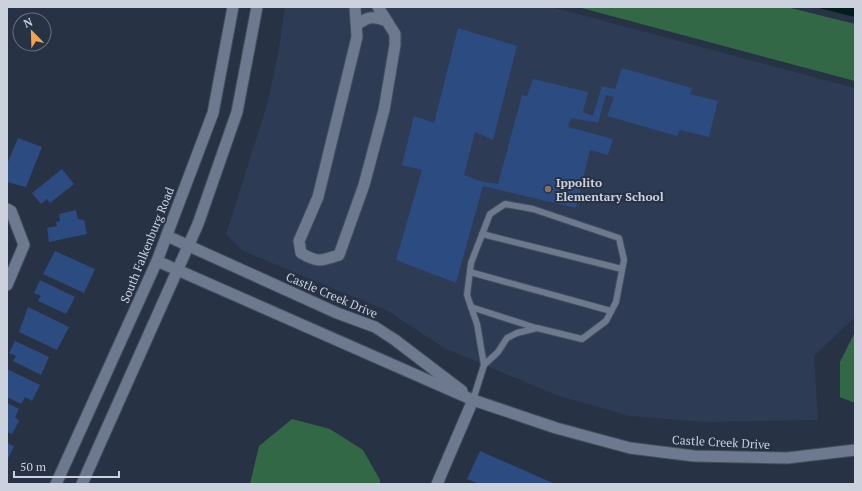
<svg xmlns="http://www.w3.org/2000/svg" width="862" height="491" viewBox="0 0 862 491" font-family="'PT Serif',serif">
	<style>
		.built { fill: #2d3b54 }
		.green { fill: #336847 }
		.water { fill: #001c1c }
		.building { fill: #2c4b80 }
		.lines { fill: none; stroke-linecap: round; stroke-linejoin: round }
		.service-casing { stroke: #444d5c; stroke-width: 8 }
		.minor-casing { stroke: #444d5c; stroke-width: 13 }
		.tertiary-casing { stroke: #444d5c; stroke-width: 13 }
		.service { stroke: #6c798f; stroke-width: 6 }
		.minor { stroke: #6c798f; stroke-width: 11 }
		.tertiary { stroke: #6c798f; stroke-width: 11 }
		.education-dot { fill: #8d6e63; stroke: #273245; stroke-width: 1.5 }
		.labels { text-anchor: middle; dominant-baseline: central; stroke-width: 4; stroke-linejoin: round; paint-order: stroke }
		.poi-label { font-size: 12px; font-weight: bold; fill: #cbd2de; stroke: #273245; text-anchor: start }
		.street-label { font-size: 12px; fill: #cbd2de; stroke: #273245 }
	</style>
	<rect width="100%" height="100%" fill="#273245"/>
	<polygon class="built" points="285,7 552,7 855,88 855,317 814,356 818,420 704,422 630,416 556,395 444,348 388,311 243,251 226,234 267,105 278,54"/>
	<g class="green">
		<polygon points="578,7 787,7 855,24 855,81"/>
		<polygon points="855,332 855,403 840,397 840,362"/>
		<polygon points="292,419 330,429 363,450 380,480 380,484 250,484 259,446"/>
	</g>
	<polygon class="water" points="814,7 855,7 855,17 819,8"/>
	<g class="building">
		<polygon points="458,28 517,46 493,140 475,132 464,175 484,182 498,184 522,95 527,96 533,79 588,92 583,112 593,116 602,86 615,89 622,68 692,88 690,94 718,101 709,137 680,130 677,136 607,116 614,97 606,95 598,123 571,118 568,127 613,139 608,155 590,150 576,208 483,186 456,283 396,260 422,170 402,165 414,116 434,123"/>
		<polygon points="18,138 42,147 26,187 7,182 7,164"/>
		<polygon points="62,169 74,184 50,203 47,199 41,204 32,193"/>
		<polygon points="76,210 78,219 84,220 87,234 49,242 47,228 57,226 56,222 60,221 59,214"/>
		<polygon points="55,251 95,269 84,293 43,274"/>
		<polygon points="40,280 75,297 66,314 38,301 41,296 34,293"/>
		<polygon points="28,307 69,327 57,350 19,332"/>
		<polygon points="15,341 49,357 41,375 13,361 16,356 9,353"/>
		<polygon points="7,369 40,385 32,401 25,397 21,404 7,397"/>
		<polygon points="7,403 19,409 15,417 19,421 12,434 7,432"/>
		<polygon points="7,443 14,446 7,461"/>
		<polygon points="480,451 555,484 479,484 467,479"/>
	</g>
	<g class="lines">
		<defs>
			<g id="service">
				<polyline points="482,234 622,269"/>
				<polyline points="470,272 611,311"/>
				<polyline points="471,307 536,328"/>
				<polyline points="473,400 484,365 477,324 467,295 471,263 490,214 505,204 533,209 619,238 624,260 616,302 606,321 582,339 537,328 517,333 507,338 498,352 484,365"/>
			</g>
			<g id="minor">
				<path d="M355,7L357,37L318,197L299,241L301,253C318,263 321,261 339,255L364,185L384,110L395,45V34L378,7"/>
				<path d="M357,25C368,16 374,16 387,21"/>
				<polyline points="7,209 11,211 24,245 7,285"/>
				<polyline points="167,236 337,313 375,327 395,340 462,391"/>
				<polyline points="157,261 473,400 556,428 630,448 694,456 787,458 855,450"/>
				<polyline points="437,484 473,400"/>
			</g>
			<g id="tertiary">
				<polyline points="56,484 157,261 213,113 233,7"/>
				<polyline points="82,484 198,224 237,112 257,7"/>
			</g>
		</defs>
		<use href="#service" class="service-casing"/>
		<use href="#minor" class="minor-casing"/>
		<use href="#tertiary" class="tertiary-casing"/>
		<use href="#service" class="service"/>
		<use href="#minor" class="minor"/>
		<use href="#tertiary" class="tertiary"/>
	</g>
	<circle class="education-dot" cx="548" cy="189" r="4"/>
	<g class="labels">
		<g class="poi-label">
			<text x="556" y="182">Ippolito<tspan x="556" dy="14">Elementary School</tspan></text>
		</g>
		<g class="street-label">
			<text transform="translate(147 245) rotate(-68)">South Falkenburg Road</text>
			<text transform="translate(332 295) rotate(23)">Castle Creek Drive</text>
			<text transform="translate(721 442) rotate(3)">Castle Creek Drive</text>
		</g>
	</g>
	<rect width="862" height="491" fill="none" stroke="#cbd2de" stroke-width="16"/>
	<g transform="translate(32 32) rotate(337)"><circle r="19" fill="#273245" stroke="#697282"/>
	<path d="M0-3L7 15L0 10L-7 15Z" fill="#f6a246"/>
	<text y="-6" font-size="11" font-weight="bold" text-anchor="middle" fill="#cbd2de">N</text>
	</g>
	<path d="M14 471v6h105v-6" fill="none" stroke="#cbd2de" stroke-width="2"/>
	<text x="20" y="471" font-size="12" fill="#cbd2de" stroke="#273245" stroke-width="3" paint-order="stroke">50 m</text>
</svg>
